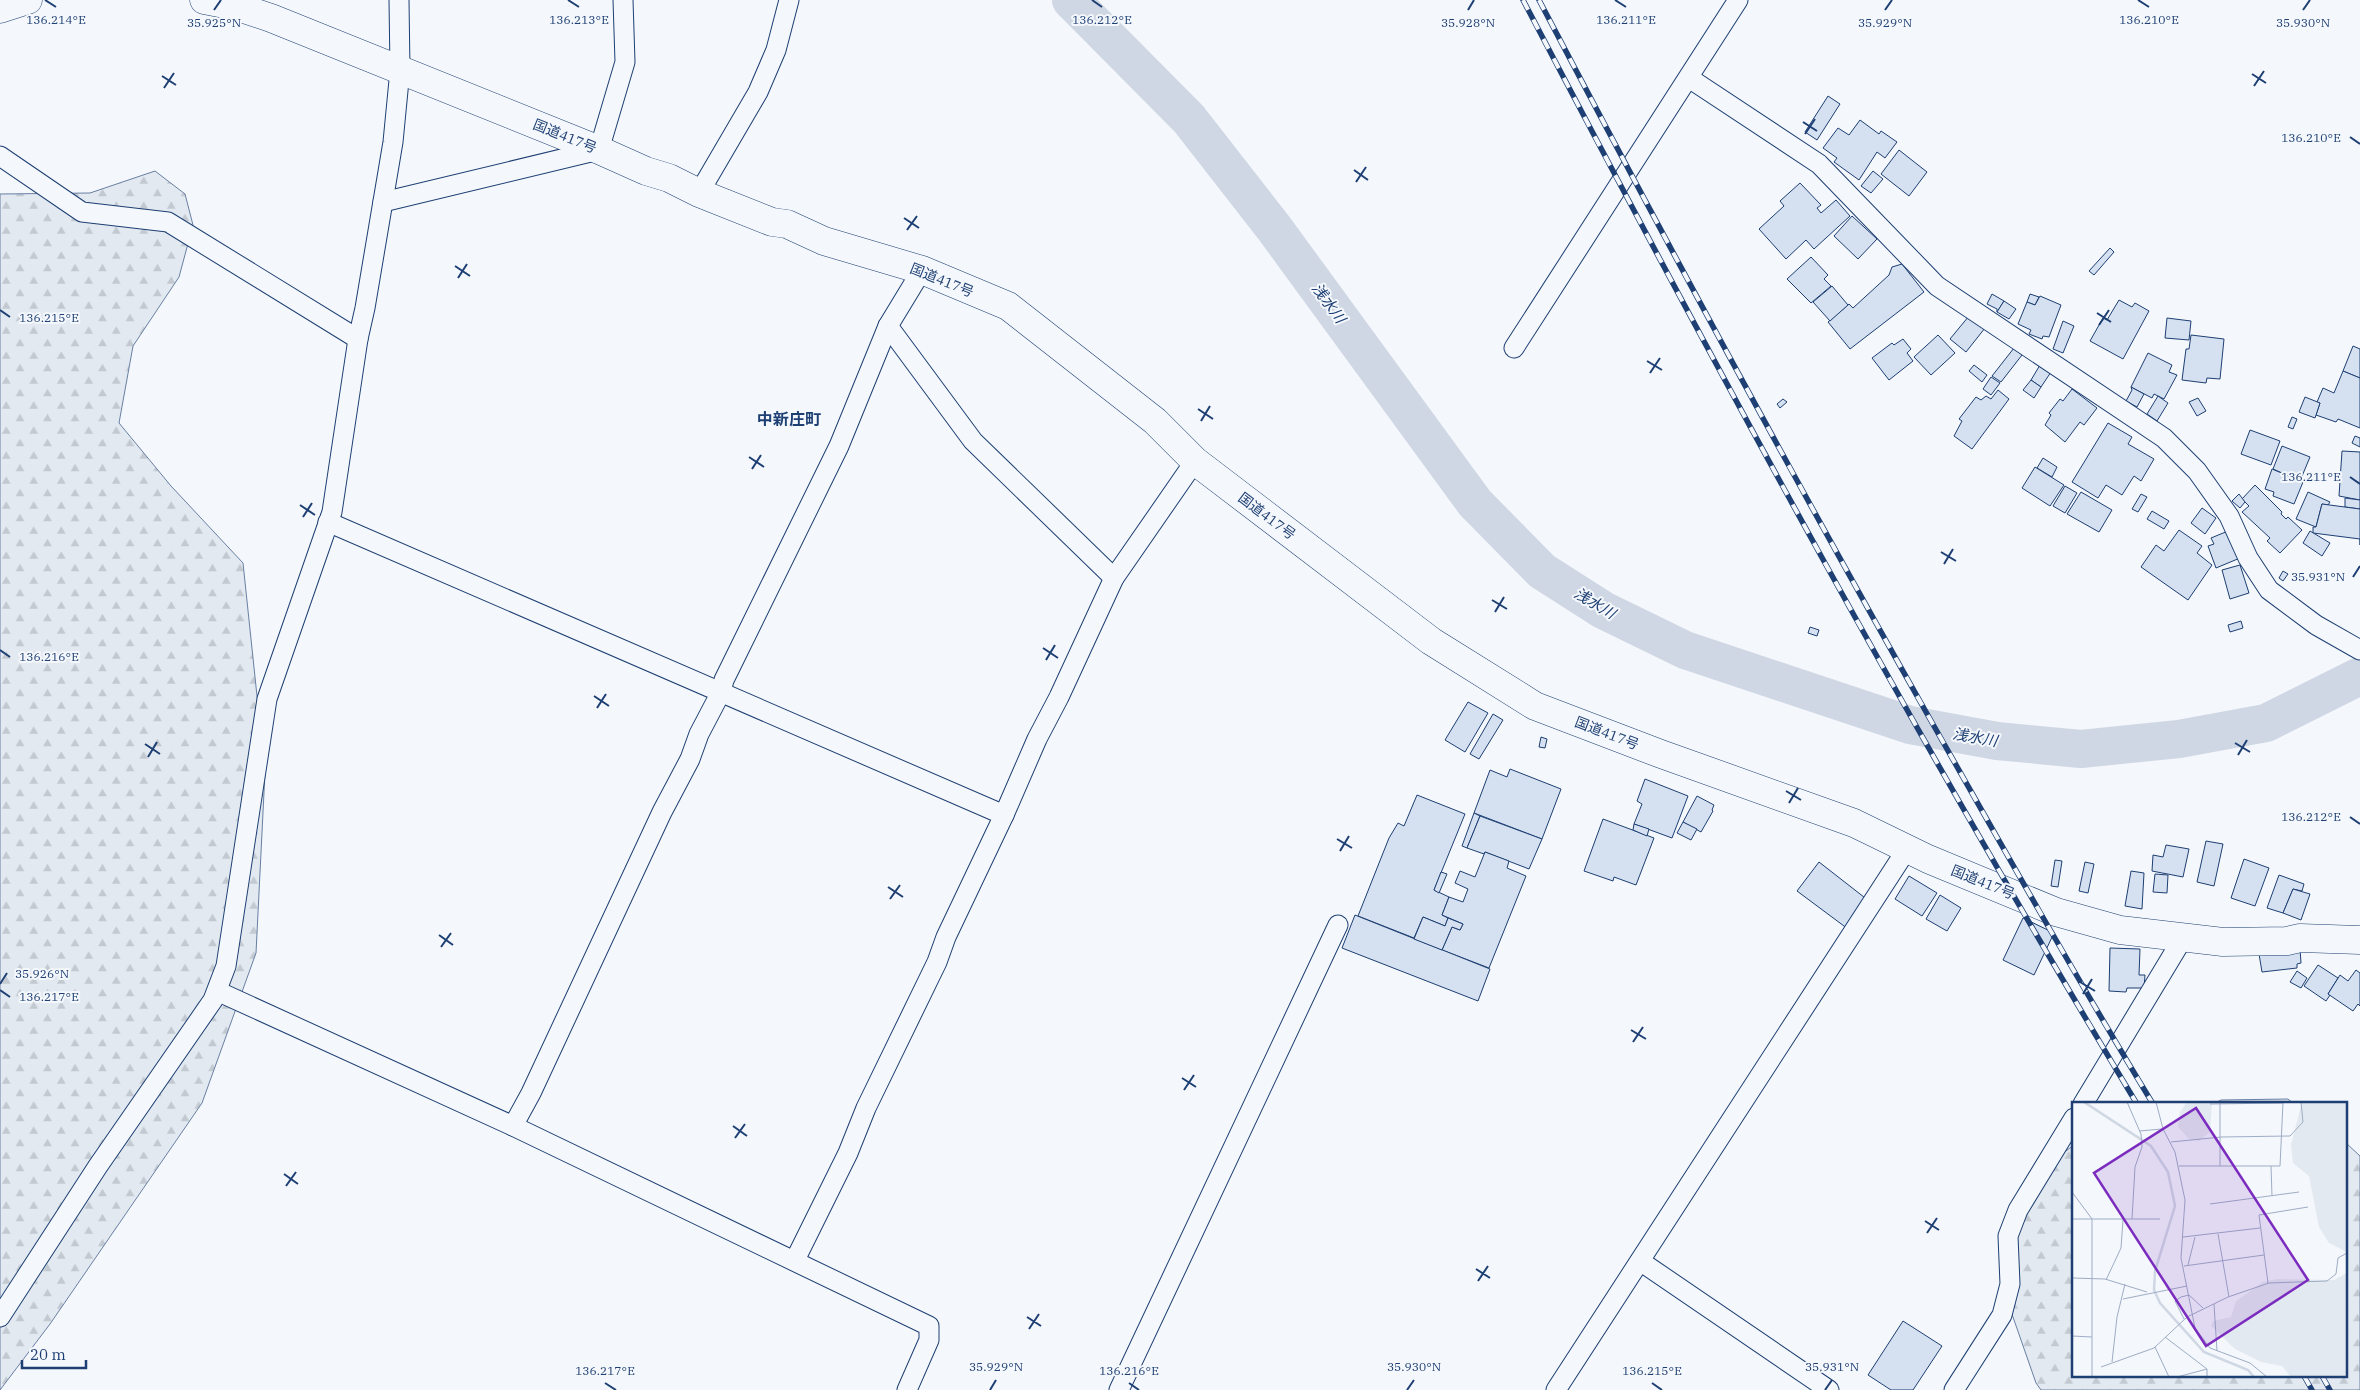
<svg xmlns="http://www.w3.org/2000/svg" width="2360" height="1390" viewBox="0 0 2360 1390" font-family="'IBM Plex Serif','Noto Sans JP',serif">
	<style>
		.forest { fill: url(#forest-firs); stroke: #687fa3 }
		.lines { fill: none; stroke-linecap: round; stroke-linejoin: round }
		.river { stroke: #cfd7e4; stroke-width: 38 }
		.building { fill: #d5e0f0; stroke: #1d3f73 }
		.minor-casing { stroke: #1d3f73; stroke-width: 21 }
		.trunk-casing { stroke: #1d3f73; stroke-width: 29 }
		.minor { stroke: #f4f7fb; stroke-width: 19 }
		.trunk { stroke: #f4f7fb; stroke-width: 28 }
		.rail-casing { stroke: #1d3f73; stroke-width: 5.5 }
		.rail { stroke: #f4f7fb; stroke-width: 4; stroke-dasharray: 11; stroke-linecap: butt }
		.ticks { fill: none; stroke: #1d3f73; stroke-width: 2 }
		.labels { text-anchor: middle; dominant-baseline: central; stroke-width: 4; stroke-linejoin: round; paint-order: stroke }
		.street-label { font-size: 14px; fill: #1d3f73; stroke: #f4f7fb }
		.water-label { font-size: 15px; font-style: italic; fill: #1d3f73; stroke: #f4f7fb }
		.quarter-label { font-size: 16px; font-weight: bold; fill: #1d3f73; stroke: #f4f7fb }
		.inset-river { fill: none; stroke: #cfd7e4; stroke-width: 2.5 }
		.inset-road { fill: none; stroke: #9eadc5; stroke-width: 1 }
		.view { fill: #7b2cbf; fill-opacity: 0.15; stroke: #7b2cbf; stroke-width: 2.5 }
		.inset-edge { fill: none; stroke: #1d3f73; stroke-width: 2.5 }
		.ticks-label { font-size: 12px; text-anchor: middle; fill: #1d3f73; stroke: #f4f7fb; stroke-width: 4; stroke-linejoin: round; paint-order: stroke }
	</style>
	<defs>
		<pattern id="forest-firs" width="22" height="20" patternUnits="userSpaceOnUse" patternTransform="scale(1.25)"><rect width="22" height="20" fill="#e3e9f0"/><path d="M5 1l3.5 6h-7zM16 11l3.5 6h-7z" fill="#c2c9d1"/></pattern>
	</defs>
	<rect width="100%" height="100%" fill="#f4f7fb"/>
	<g class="forest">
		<polygon points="155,171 185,194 193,225 179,277 133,346 119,423 171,486 243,563 265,772 256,953 202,1103 50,1324 0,1390 0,194 90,193"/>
		<polygon points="2288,1099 2294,1104 2213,1104 2221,1100"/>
		<polygon points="2346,1143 2360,1156 2360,1390 2041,1390 2036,1383 2006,1297 2018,1218 2055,1159 2074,1145 2074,1376 2346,1376"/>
	</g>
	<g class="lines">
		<polyline class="river" points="1071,0 1189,119 1274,228 1475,503 1542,571 1603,610 1685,650 1910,725 1997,741 2081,749 2179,739 2266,723 2360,676"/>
	</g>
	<g class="building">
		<polygon points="1828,96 1840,104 1817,140 1805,132"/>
		<polygon points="1860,120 1879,134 1881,131 1897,142 1885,158 1877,152 1859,180 1834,162 1837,158 1823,148 1838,128 1849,135"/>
		<polygon points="1899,150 1927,172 1909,196 1881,174"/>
		<polygon points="1873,171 1883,179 1871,193 1861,186"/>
		<polygon points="1800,183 1821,205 1817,208 1821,213 1836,200 1850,216 1814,249 1806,240 1786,259 1759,229 1784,206 1780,201"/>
		<polygon points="1852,216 1877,239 1858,259 1834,236"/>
		<polygon points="2110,248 2114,252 2094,275 2089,271"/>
		<polygon points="1811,257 1828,275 1824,279 1831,286 1811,303 1787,279"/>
		<polygon points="1902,264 1924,292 1850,349 1828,322 1849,304 1853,308 1889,275 1892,267"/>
		<polygon points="1832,286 1848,305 1830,321 1813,302"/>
		<polygon points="1992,294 2004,301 1997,312 1997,309 1987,304"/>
		<polygon points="2030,294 2039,297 2035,305 2027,302"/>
		<polygon points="2040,296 2061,305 2049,337 2043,336 2042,339 2029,334 2031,330 2018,324 2027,302 2035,305"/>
		<polygon points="2119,300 2132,307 2135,303 2149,311 2123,359 2090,341 2103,318 2107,320"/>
		<polygon points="2004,301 2016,309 2009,319 1997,312"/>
		<polygon points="1969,316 1985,328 1966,352 1950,339"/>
		<polygon points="2167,318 2191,321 2189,340 2165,338"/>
		<polygon points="2063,321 2074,326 2063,353 2053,349"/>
		<polygon points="1938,335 1955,353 1931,375 1914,357"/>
		<polygon points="2191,335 2224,339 2220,379 2207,378 2206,383 2182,380 2186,349 2189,349"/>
		<polygon points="1903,339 1911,349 1907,353 1913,361 1889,380 1872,358 1892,343 1894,345"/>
		<polygon points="2353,346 2360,349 2360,378 2343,371"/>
		<polygon points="2014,348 2022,355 2001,382 1992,376"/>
		<polygon points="2148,353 2172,365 2169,372 2177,375 2164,399 2154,394 2152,398 2131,387"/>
		<polygon points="1974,365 1987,375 1982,382 1969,371"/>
		<polygon points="2040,365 2051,372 2041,387 2031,380"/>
		<polygon points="2343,371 2360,378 2360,428 2338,419 2336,422 2316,415 2320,403 2317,402 2323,388 2334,393"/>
		<polygon points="1991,377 2000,383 1991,395 1983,389"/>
		<polygon points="2031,380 2041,387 2034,398 2023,390"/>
		<polygon points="2131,387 2144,394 2137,407 2126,401 2132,390"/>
		<polygon points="2072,389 2097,408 2084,425 2080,422 2065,442 2045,425 2051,415 2049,413 2060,399 2063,401"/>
		<polygon points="1998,390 2009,399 1972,449 1954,436 1962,421 1959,419 1976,397 1981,400 1986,396 1991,399"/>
		<polygon points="2158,396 2168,403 2157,421 2147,414"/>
		<polygon points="2305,397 2320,403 2315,418 2299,412"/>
		<polygon points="2198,398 2206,411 2197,416 2189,402"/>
		<polygon points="1783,399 1787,402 1780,408 1777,404"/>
		<polygon points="2292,417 2297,419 2293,429 2288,427"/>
		<polygon points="2108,423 2132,437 2128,444 2154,459 2141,481 2134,476 2122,495 2106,485 2098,498 2072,482"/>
		<polygon points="2250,430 2280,441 2271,465 2241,454"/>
		<polygon points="2355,436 2360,438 2360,447 2352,443"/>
		<polygon points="2282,446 2310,457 2300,481 2273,469"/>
		<polygon points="2342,451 2360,452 2360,500 2339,496"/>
		<polygon points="2043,458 2057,467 2052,477 2037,468"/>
		<polygon points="2035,467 2064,485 2050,506 2022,488"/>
		<polygon points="2272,469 2303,482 2294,504 2273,496 2274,492 2265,489"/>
		<polygon points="2255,485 2282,512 2281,514 2286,519 2288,517 2302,530 2280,553 2267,541 2270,538 2242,512 2249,506 2242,499"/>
		<polygon points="2065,486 2077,493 2065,513 2053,506"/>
		<polygon points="2081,492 2112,510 2099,532 2067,514"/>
		<polygon points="2308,492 2330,502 2328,505 2322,504 2316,527 2296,519"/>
		<polygon points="2141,494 2147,497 2138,512 2132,509"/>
		<polygon points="2239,494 2245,502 2240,508 2232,501"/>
		<polygon points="2345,498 2360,500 2360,509 2345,507"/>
		<polygon points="2322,504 2360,509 2360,545 2360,539 2313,533 2313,527 2316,527"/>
		<polygon points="2202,508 2216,518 2205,534 2191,523"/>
		<polygon points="2152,511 2169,521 2164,529 2147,519"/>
		<polygon points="2179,530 2202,546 2197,553 2212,565 2188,600 2141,567 2156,545 2164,551"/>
		<polygon points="2228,531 2240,558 2216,568 2208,546 2214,544 2211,538"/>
		<polygon points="2310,531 2330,543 2322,556 2303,543"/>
		<polygon points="2240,565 2249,593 2230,599 2222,570"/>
		<polygon points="2283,571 2288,574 2283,581 2279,578"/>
		<polygon points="2241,621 2243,628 2230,632 2228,625"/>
		<polygon points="1810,627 1819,630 1817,636 1808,633"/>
		<polygon points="1468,702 1488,713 1465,752 1445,740"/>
		<polygon points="1493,714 1503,720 1479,759 1470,754"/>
		<polygon points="1541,737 1547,739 1545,748 1539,747"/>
		<polygon points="1510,769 1561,789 1542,839 1474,813 1490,770 1507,777"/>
		<polygon points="1645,779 1688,796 1672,838 1634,824 1642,804 1637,801"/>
		<polygon points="1417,795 1465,814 1434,890 1449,897 1442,915 1448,918 1445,926 1423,917 1414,938 1358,916 1389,838 1398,823 1404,826"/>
		<polygon points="1697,796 1714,805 1712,810 1713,811 1701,832 1683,822"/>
		<polygon points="1474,813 1480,816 1467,848 1462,846"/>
		<polygon points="1480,816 1542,839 1529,869 1485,852 1484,854 1467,848"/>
		<polygon points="1603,819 1654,838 1636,885 1614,877 1613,881 1584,871"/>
		<polygon points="1683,822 1697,829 1691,840 1677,833"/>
		<polygon points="1634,824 1649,829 1647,836 1633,830"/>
		<polygon points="2206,841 2223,844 2214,886 2197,882"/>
		<polygon points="2166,845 2189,849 2183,877 2152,871 2153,855 2163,857"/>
		<polygon points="1485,852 1509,861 1507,868 1526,876 1489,968 1442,950 1452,927 1460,930 1463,924 1442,915 1449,897 1463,902 1468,889 1455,883 1460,871 1475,877"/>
		<polygon points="2244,859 2269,868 2255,906 2231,898"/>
		<polygon points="2055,860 2062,861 2058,887 2051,886"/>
		<polygon points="1819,862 1869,901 1848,929 1797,891"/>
		<polygon points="2085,862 2094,864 2088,893 2079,891"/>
		<polygon points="2131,871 2144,873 2142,909 2125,906"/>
		<polygon points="1441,872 1447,874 1439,893 1434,890"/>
		<polygon points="2155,874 2168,875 2167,893 2153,892"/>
		<polygon points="2279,875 2304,884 2302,891 2293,889 2283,913 2267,908"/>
		<polygon points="1909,876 1937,893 1922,916 1895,899"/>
		<polygon points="2293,889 2310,894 2301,920 2283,913"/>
		<polygon points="1940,895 1961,908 1947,931 1926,919"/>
		<polygon points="1355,915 1490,969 1478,1001 1342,948"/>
		<polygon points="1423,917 1445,926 1448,918 1463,924 1460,930 1452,927 1442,950 1414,939"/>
		<polygon points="2023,918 2054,933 2034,975 2003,960"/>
		<polygon points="2110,948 2140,949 2139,975 2145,975 2144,988 2127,988 2126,992 2109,991"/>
		<polygon points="2300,949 2301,963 2297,964 2297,968 2262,972 2259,954"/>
		<polygon points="2318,965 2338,978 2328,994 2330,995 2326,1001 2304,986"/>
		<polygon points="2356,970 2360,973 2360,1006 2358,1004 2353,1011 2328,994 2340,975 2348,981"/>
		<polygon points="2297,971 2307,978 2301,988 2290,982"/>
		<polygon points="1903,1321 1942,1346 1913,1390 1891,1390 1868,1375"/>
	</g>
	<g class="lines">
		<defs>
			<g id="minor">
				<polyline points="1689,78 1819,164 1937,286 2164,438 2197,471 2229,516 2248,558 2269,590 2316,625 2360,650"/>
				<polyline points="0,156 82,212 168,222 358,339"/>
				<polyline points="699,193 758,92 776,50 789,0"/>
				<polyline points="383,202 599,150 625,62 623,0"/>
				<polyline points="888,326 973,441 1114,578"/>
				<polyline points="1514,348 1738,0"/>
				<polyline points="328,522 1004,815"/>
				<polyline points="217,991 513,1126 929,1326 929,1340 907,1390"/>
				<polyline points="2083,1104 2183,938"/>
				<polyline points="513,1126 531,1093 662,812 690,759 699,734 721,692 724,680 839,446 888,326 922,270"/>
				<polyline points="795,1260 848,1153 866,1108 937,962 946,937 1004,815 1037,739 1059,697 1114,578 1195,461"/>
				<polyline points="1640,1261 1829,1390"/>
				<polyline points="0,1317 98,1166 213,1000 226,966 267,699 332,512 358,339 365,308 393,142 400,70 399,0"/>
				<polyline points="1119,1390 1338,925"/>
				<polyline points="1556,1390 1907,849"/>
				<polyline points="1954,1390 2002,1315 2010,1284 2008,1236 2018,1210 2074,1118"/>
			</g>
			<g id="trunk">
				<polyline points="204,0 235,6 271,18 599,150 646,171 669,178 699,193 772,222 787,224 824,241 922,270 1008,306 1155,421 1195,461 1431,641 1535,706 1661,754 1854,823 1928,859 2056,912 2120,930 2223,942 2287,941 2300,938 2360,940"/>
				<polyline points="0,9 28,0"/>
			</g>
		</defs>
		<use href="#minor" class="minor-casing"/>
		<use href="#trunk" class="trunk-casing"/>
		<use href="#minor" class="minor"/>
		<use href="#trunk" class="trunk"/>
		<defs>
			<g id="rail">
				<path d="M1523,0C1718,373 1919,743 2137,1104"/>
				<path d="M1539,0C1666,242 1796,482 1930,719C2003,848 2076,977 2153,1104"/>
				<polyline points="2304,1376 2312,1390"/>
				<polyline points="2322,1376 2330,1390"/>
			</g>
		</defs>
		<use href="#rail" class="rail-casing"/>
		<use href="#rail" class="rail"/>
	</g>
	<path class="ticks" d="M45,0L56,7M568,0L579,7M1092,0L1102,7M1615,0L1626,7M2138,0L2149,7M214,10L221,0M1468,10L1474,0M1885,10L1892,0M2303,10L2310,0M2252,74L2266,83M162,76L176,85M2254,86L2264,71M164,88L174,73M1803,122L1817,131M1805,134L1815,119M2350,137L2360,144M1354,170L1368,180M1356,182L1366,167M904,218L919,228M907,230L917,216M455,266L470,276M458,278L467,264M0,310L10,317M2097,313L2111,322M2099,325L2109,310M1647,361L1662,370M1650,373L1660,358M1198,409L1213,419M1201,421L1210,406M749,457L764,467M752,469L761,455M2350,477L2360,484M300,505L315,515M303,517L312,503M1941,552L1956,561M1944,564L1953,549M2353,577L2360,566M1492,600L1507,609M1495,612L1504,597M1043,648L1058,658M0,650L10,657M1046,660L1055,645M594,696L609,706M597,708L606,694M2235,743L2250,752M145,744L160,754M2238,755L2247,740M148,757L157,742M1786,791L1801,800M1789,803L1798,788M2350,817L2360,824M1337,839L1352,848M1340,851L1349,836M888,887L903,897M890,899L900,885M439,935L453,945M441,947L451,933M2080,982L2095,991M0,984L7,973M0,990L10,997M2083,994L2092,979M1631,1030L1646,1039M1633,1042L1643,1027M1182,1078L1196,1087M1184,1090L1194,1075M733,1126L747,1136M735,1138L745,1124M284,1174L298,1184M286,1186L296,1172M1925,1221L1939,1230M1927,1233L1937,1218M1476,1269L1490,1278M1478,1281L1488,1266M1027,1317L1041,1326M1029,1329L1039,1314M605,1383L616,1390M1129,1383L1139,1390M1652,1383L1662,1390M990,1390L996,1380M1407,1390L1414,1380M1825,1390L1832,1380"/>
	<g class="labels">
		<g class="street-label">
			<text transform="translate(565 136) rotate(22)">国道417号</text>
			<text transform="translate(942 280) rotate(22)">国道417号</text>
			<text transform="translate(1267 516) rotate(37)">国道417号</text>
			<text transform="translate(1607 733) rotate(21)">国道417号</text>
			<text transform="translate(1983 882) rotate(22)">国道417号</text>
		</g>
		<g class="water-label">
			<text transform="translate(1329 303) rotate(54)">浅水川</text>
			<text transform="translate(1595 603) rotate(31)">浅水川</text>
			<text transform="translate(1975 737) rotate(10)">浅水川</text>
		</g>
		<g class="quarter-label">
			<text x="789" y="419">中新庄町</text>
		</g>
	</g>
	<g transform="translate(2072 1102)">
		<rect width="275" height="275" fill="#f4f7fb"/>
		<path d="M140,0L138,30L127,39L117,37L106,25L108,10L115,0ZM230,0H275V150L257,141L247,125L237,74L221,61L219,43ZM275,171V275H219L210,264L189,260L163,247L139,224L141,219L159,215L164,199L191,180L205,177L262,178Z" fill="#e3e9f0"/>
		<path class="inset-river" d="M12,0L79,44L96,70L103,104L83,169L82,188L88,201L132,250L176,268L182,275"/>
		<path class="inset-road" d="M55,0L69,32L70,45L63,65L60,117M84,0L91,27L103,50L113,98L109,156L123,226L138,246L178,261L195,275M148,0V64M138,2L211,1M67,29L90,27M149,35L218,34L231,20L229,0M99,40L149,35M107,64H208L211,0M199,64L200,94M0,90L20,117V275M138,102L227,90M0,117H88M146,132L157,195M111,135L188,126M116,163L123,135M112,164L192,153M0,176L33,177L75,190M34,178L49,146L51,118M196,181L187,113L236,105M51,197L115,184M142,202L145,249M112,217L103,199L109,195L117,193L131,206M0,234L20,235M93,235L135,267V275M83,245L97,275M40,260L45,215L53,182M29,265L82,246L115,215L156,195L197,181L255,179L264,172L266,156L275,151M105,275L135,267"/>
		<path class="view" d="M124,6L236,178L134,244L22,71Z"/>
		<rect width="275" height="275" class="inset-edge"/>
	</g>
	<g class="ticks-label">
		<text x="579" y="24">136.213°E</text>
		<text x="1102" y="24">136.212°E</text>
		<text x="1626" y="24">136.211°E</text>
		<text x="2149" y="24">136.210°E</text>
		<text x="56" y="24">136.214°E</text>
		<text x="1468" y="27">35.928°N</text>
		<text x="1885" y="27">35.929°N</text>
		<text x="2303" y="27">35.930°N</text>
		<text x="214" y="27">35.925°N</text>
		<text x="2311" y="142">136.210°E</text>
		<text x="49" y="322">136.215°E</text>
		<text x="2311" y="481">136.211°E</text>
		<text x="2318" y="581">35.931°N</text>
		<text x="49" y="661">136.216°E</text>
		<text x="2311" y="821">136.212°E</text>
		<text x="42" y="978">35.926°N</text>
		<text x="49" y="1001">136.217°E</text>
		<text x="996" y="1371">35.929°N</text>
		<text x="1414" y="1371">35.930°N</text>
		<text x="1832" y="1371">35.931°N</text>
		<text x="605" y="1375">136.217°E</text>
		<text x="1129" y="1375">136.216°E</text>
		<text x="1652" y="1375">136.215°E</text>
	</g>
	<path d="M22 1360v8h64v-8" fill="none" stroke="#1d3f73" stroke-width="2.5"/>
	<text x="30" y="1360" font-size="15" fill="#1d3f73" stroke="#f4f7fb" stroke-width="4" paint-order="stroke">20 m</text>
</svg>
